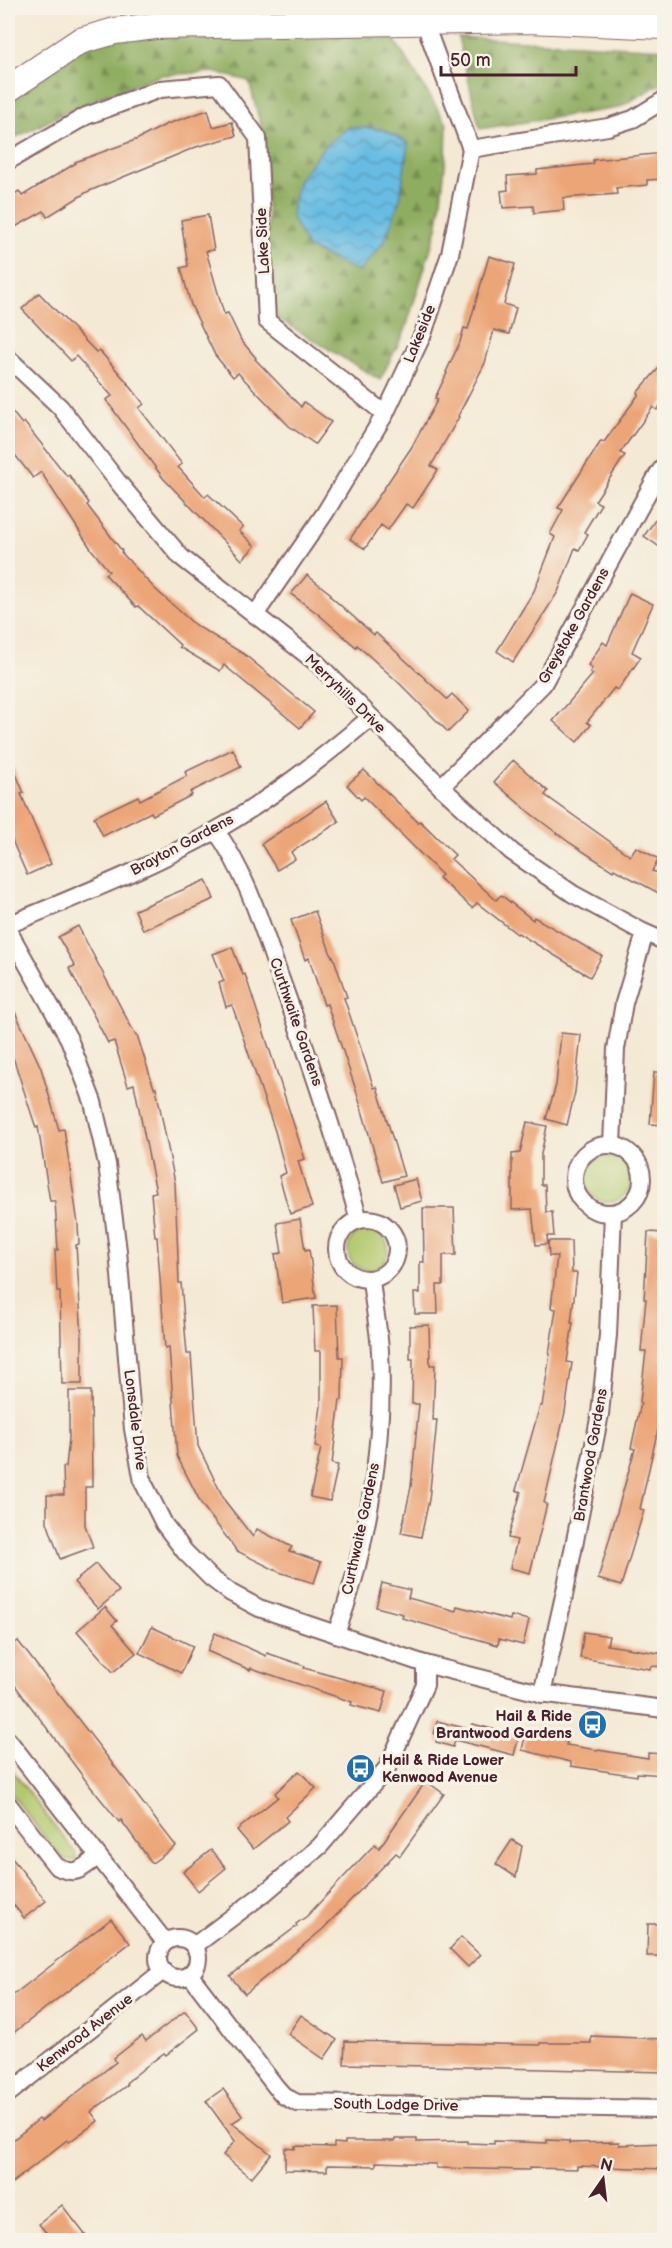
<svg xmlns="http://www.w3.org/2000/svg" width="672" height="2248" viewBox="0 0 672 2248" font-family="'Balsamiq Sans',sans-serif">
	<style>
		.green { fill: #b4c96d; stroke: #7f744c; stroke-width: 1.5 }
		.forest { fill: url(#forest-firs); stroke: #6c6646; stroke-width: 1.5 }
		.water { fill: url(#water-waves); stroke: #586e87; stroke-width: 1.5 }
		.building { fill: #eca577 }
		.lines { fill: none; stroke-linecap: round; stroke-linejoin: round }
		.minor-casing { stroke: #866666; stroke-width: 20 }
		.primary-casing { stroke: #866666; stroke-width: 28 }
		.minor { stroke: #fff; stroke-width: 16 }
		.primary { stroke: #fff; stroke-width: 26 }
		.labels { text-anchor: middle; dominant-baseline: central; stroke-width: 6; stroke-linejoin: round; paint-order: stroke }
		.street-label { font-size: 15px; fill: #4a1f2b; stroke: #f7f3e8 }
		.poi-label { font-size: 15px; font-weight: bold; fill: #4a1f2b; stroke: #f7f3e8; text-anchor: end }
	</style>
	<defs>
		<pattern id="forest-firs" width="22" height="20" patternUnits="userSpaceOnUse" patternTransform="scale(1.5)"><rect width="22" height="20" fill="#8fad60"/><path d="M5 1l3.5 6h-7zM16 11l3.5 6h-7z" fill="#778c4f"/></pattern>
		<pattern id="water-waves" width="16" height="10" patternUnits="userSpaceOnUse" patternTransform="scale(1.5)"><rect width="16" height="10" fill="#67bce3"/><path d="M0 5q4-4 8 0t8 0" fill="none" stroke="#5798b8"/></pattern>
	</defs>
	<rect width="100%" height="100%" fill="#f7f3e8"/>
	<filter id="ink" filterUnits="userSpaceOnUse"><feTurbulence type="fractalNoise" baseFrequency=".0167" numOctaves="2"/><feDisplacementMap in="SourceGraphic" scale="12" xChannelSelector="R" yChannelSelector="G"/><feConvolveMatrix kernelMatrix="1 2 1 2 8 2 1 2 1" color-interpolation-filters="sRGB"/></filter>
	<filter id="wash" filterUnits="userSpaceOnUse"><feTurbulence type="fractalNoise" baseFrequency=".008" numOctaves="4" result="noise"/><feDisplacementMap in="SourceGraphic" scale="24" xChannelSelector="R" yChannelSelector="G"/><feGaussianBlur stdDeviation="1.35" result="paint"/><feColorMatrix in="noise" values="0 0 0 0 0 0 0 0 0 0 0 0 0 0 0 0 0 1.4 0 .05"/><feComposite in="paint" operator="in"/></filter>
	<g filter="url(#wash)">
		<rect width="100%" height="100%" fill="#f4e9d4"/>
		<g class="green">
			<circle cx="608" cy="1179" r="23"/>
			<circle cx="368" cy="1250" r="20"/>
			<polygon points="8,1765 76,1854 76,1861 61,1858 8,1790"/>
		</g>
		<g class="forest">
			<polygon points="246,32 392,36 447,124 446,158 438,225 405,331 380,380 272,315 264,138 249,81 213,72 161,75 86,103 8,141 8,99 80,46 112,37"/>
			<polygon points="458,37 664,49 664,82 618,108 480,129"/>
		</g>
		<polygon class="water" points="349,127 382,129 408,143 400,199 385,240 359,272 307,247 291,215 298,182 323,148"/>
		<g id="blocks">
			<g class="building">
				<polygon points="208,110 213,127 232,122 236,136 196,147 111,182 87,192 47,217 44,211 8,231 8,198 19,191 22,196 76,163 75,162 138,139 167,124"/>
				<polygon points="664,153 664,179 647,180 647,185 616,188 617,194 563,198 564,210 534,213 533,206 503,208 501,191 508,190 507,176 537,174 537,170 593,164 593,160"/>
				<polygon points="208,215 214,250 206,251 224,314 228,313 241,340 256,358 255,359 301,407 304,402 331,422 315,444 289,426 238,373 233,377 215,355 191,305 181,268 188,266 181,220"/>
				<polygon points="489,256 515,264 504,304 516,308 509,334 494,330 485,363 458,416 459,417 431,466 438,470 413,508 406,504 388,530 381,525 365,549 350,539 411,448 438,399 435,398 447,373 446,372 460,342 464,328 468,329"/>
				<polygon points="39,293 96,352 99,350 126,381 144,404 139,408 182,464 178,467 205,497 208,494 243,527 239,531 255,546 242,560 163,478 106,400 112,396 76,356 71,361 22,309"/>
				<polygon points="664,362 664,401 657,410 653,407 620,453 625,455 595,501 601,504 584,532 588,534 579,550 575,548 558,592 513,662 497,651 534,591 555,537 550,534 563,510 558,508 601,441 604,442 639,394 637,393"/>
				<polygon points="8,407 22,424 24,422 67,476 69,475 89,503 87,505 122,551 121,552 154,588 195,625 244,654 314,712 300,728 224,665 220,671 179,647 180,645 138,606 136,607 105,574 109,571 91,549 41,472 33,478 8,446"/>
				<polygon points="664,507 664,550 644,536"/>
				<polygon points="307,575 331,594 330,596 374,635 376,633 447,699 452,694 469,711 448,732 398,682 357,645 356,647 317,613 291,594"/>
				<polygon points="630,593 653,604 632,652 641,657 618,690 614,688 587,722 591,725 577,742 553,721 593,674 590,672 592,668 588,665 603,642 607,645"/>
				<polygon points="233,749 241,767 190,792 192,795 153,815 151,812 103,836 94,817 138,796 140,800 187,776 185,772"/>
				<polygon points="8,755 24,793 21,794 51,864 27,875 8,831"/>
				<polygon points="513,760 548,791 545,795 630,856 636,847 659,859 652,871 664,875 664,896 614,869 613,871 570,843 530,813 494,782"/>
				<polygon points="364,770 418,822 420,821 455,855 451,859 496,900 501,895 533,920 534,917 602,956 590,977 518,933 517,934 477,903 472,908 439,878 442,875 364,797 361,800 347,785"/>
				<polygon points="326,801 339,822 291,852 295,859 277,870 261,844"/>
				<polygon points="206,880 214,899 143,930 135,910"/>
				<polygon points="315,911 332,957 333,956 347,997 344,998 374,1088 377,1087 404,1176 383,1182 356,1090 327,1004 324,1005 309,958 305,960 291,920"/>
				<polygon points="78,926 136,1036 137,1035 154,1088 156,1088 175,1183 179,1283 181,1283 187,1354 191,1354 198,1446 225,1501 253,1537 257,1529 292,1547 289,1551 321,1562 314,1583 279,1572 237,1551 202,1505 177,1456 169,1347 165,1348 157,1237 155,1237 151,1193 156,1192 134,1084 128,1086 114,1041 108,1043 69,968 75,966 58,937"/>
				<polygon points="232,947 243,975 245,974 305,1159 298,1161 312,1207 290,1214 279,1176 286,1173 275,1131 232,1005 226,1007 219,983 224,981 213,954"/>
				<polygon points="8,997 41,1068 59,1130 64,1129 78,1224 79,1244 76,1245 82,1337 82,1384 62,1384 60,1292 57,1292 55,1250 58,1250 55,1201 50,1201 38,1127 36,1128 12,1054 8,1057"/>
				<polygon points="561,1033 581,1035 575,1092 567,1125 546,1119 556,1085"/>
				<polygon points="654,1072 664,1072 664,1125 650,1124"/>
				<polygon points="527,1122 547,1126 541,1154 541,1185 545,1185 546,1212 552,1212 554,1236 547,1236 548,1244 536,1245 532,1209 512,1210 512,1154 520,1153"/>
				<polygon points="416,1179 422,1201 400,1207 394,1185"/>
				<polygon points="423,1208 454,1208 456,1255 443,1255 443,1285 437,1285 438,1314 415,1314 414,1293 420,1293 420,1262 424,1262"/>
				<polygon points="300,1219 305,1250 309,1249 316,1298 282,1303 275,1254 282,1253 277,1223"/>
				<polygon points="648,1232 664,1233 664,1333 662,1360 664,1361 664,1377 660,1411 662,1411 640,1509 644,1510 621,1586 598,1579 635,1449 631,1448 641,1403 640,1402 646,1351 641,1351 646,1299 644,1299"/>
				<polygon points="548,1241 571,1241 572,1273 577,1273 571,1323 573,1323 567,1362 572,1363 565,1412 544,1503 547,1504 530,1573 510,1568 517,1540 508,1538 521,1492 516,1490 540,1406 542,1406 550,1354 549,1354 556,1309 551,1308 557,1256 549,1256"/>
				<polygon points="337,1305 339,1357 343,1357 342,1400 340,1400 332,1464 338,1465 330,1501 310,1497 321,1448 315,1447 321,1406 321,1351 315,1351 313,1306"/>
				<polygon points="429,1325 430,1365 435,1365 433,1420 437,1420 429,1500 421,1537 401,1533 411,1487 419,1404 412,1404 413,1359 410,1359 410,1326"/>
				<polygon points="69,1391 91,1391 92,1487 85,1487 85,1525 93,1547 60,1559 47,1522 47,1495 64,1495 63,1467 66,1467 69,1438"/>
				<polygon points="96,1564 119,1591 98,1609 74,1582"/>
				<polygon points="382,1583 410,1590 408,1598 456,1611 457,1606 510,1620 511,1616 529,1620 523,1645 499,1639 498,1645 402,1618 403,1614 376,1607"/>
				<polygon points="105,1607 117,1621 112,1625 136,1653 113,1672 77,1631"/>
				<polygon points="152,1627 193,1646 181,1673 139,1653"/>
				<polygon points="584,1632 609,1636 607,1645 664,1654 664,1667 651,1666 650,1669 580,1658"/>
				<polygon points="215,1633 266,1656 267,1653 305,1666 304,1668 387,1691 381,1713 351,1705 352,1702 251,1668 250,1670 207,1651"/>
				<polygon points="18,1641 176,1846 152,1863 121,1820 119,1822 90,1786 8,1676 8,1648"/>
				<polygon points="437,1721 472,1730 473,1724 519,1736 514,1755 455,1740 453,1747 436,1742 437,1735 434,1734"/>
				<polygon points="526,1732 567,1742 566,1745 648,1758 648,1753 664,1754 664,1775 637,1773 637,1776 571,1766 571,1762 522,1750"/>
				<polygon points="299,1771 316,1788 285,1817 288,1821 253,1849 237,1830 278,1797 275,1793"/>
				<polygon points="426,1781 444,1794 400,1856 396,1853 323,1929 245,1994 230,1976 297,1926 296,1924 307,1916 375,1844 379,1848"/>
				<polygon points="512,1840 522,1846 516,1877 496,1864"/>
				<polygon points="211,1850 226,1868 198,1891 183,1872"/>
				<polygon points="8,1853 46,1901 24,1918 8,1898"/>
				<polygon points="111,1919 130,1943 8,2037 8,1999"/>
				<polygon points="648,1924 664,1924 664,1956 647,1956"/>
				<polygon points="461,1937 480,1955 468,1967 450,1949"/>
				<polygon points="185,2011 199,2029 166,2055 164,2053 144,2068 126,2083 127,2085 91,2112 98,2121 69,2142 67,2140 8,2186 8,2144 39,2119 41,2121 116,2062 114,2058 142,2036 146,2041"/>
				<polygon points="301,2015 337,2040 324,2059 288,2034"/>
				<polygon points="591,2036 664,2039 664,2072 344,2064 345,2041 540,2045 540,2043 591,2043"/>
				<polygon points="223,2089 243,2116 232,2123 271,2154 251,2178 223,2155 235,2141 206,2101"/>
				<polygon points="395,2139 417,2139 417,2142 467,2141 467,2143 494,2144 494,2141 547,2143 547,2140 569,2141 569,2143 619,2142 619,2145 664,2143 664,2169 577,2166 577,2169 529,2168 529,2170 436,2168 436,2164 376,2162 376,2166 327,2165 327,2171 285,2170 285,2148 295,2149 295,2146 334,2147 334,2143 345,2144 345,2141 395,2141"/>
				<polygon points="62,2205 90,2241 53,2241 39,2224"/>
			</g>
		</g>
	</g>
	<g filter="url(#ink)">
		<use href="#blocks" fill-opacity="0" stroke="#866666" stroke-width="1.5"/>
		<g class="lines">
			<defs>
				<g id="minor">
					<polyline points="471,149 608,127 633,119 664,100"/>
					<polyline points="8,161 86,116 160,89 219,84 258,138 267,321 385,414"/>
					<polyline points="8,358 60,407 118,482 181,557 317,663 441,787 512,852 573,894 643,932 664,941"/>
					<polyline points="255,615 325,513 385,414 423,334 450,254 471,149 429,35 428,23"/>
					<polyline points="441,787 543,684 658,474 664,466"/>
					<path d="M216,831C247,874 262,927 280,977C309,1057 336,1138 359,1220"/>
					<path d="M8,925C77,896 149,868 215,831C271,799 321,759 370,718"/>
					<polyline points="8,930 69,1039 93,1102 107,1164 118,1251 133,1429 143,1482 164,1524 185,1552 211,1578 231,1593 259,1608 425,1664 540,1693 664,1709"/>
					<polyline points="612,1145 616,1049 624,1003 645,933"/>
					<circle cx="608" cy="1179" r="34"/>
					<circle cx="367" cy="1249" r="30"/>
					<path d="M336,1634C367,1551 385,1440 380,1352C379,1328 373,1303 371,1279"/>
					<polyline points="542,1694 565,1591 600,1414 608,1335 613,1213"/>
					<polyline points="8,1740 165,1942"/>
					<path d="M8,1804L56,1866C76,1877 82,1869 98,1856"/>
					<circle cx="178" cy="1958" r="20"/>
					<polyline points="194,1946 267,1891 320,1846 387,1768 425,1685 425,1664"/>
					<polyline points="190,1975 276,2087 284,2096 297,2103 664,2109"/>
					<polyline points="8,2094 163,1971"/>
				</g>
				<polyline id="primary" points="8,89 80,41 115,31 155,26 529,20 664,26"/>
			</defs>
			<use href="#minor" class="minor-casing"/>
			<use href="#primary" class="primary-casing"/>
			<use href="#minor" class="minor"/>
			<use href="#primary" class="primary"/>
		</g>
	</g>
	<defs>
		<symbol id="bus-disc" viewBox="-11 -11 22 22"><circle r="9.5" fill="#1f6fb2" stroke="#f7f3e8"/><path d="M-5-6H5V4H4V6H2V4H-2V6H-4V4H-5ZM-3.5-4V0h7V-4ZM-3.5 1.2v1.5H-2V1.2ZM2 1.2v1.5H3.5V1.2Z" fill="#fff"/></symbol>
	</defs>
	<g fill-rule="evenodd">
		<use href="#bus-disc" x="576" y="1708" width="33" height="33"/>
		<use href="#bus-disc" x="344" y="1752" width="33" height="33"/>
	</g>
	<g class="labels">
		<g class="street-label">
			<text transform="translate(263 241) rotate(-93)">Lake Side</text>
			<text transform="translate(420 334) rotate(-68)">Lakeside</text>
			<text transform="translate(574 626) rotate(-61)">Greystoke Gardens</text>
			<text transform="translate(345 694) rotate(44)">Merryhills Drive</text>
			<text transform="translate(182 845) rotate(-28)">Brayton Gardens</text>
			<text transform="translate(296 1022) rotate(71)">Curthwaite Gardens</text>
			<text transform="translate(135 1420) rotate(83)">Lonsdale Drive</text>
			<text transform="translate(591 1455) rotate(-80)">Brantwood Gardens</text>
			<text transform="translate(361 1529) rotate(-78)">Curthwaite Gardens</text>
			<text transform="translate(85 2033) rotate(-38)">Kenwood Avenue</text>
			<text transform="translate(396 2105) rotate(1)">South Lodge Drive</text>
		</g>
		<g class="poi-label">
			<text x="572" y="1716">Hail &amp; Ride<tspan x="572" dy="17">Brantwood Gardens</tspan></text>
			<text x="382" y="1760" text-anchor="start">Hail &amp; Ride Lower<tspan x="382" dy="17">Kenwood Avenue</tspan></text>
		</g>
	</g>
	<rect width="672" height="2248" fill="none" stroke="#f7f3e8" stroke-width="30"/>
	<g transform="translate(603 2179) rotate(14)" stroke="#f7f3e8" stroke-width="4.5" paint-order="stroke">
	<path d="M0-4.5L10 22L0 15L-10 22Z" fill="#4a1f2b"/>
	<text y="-9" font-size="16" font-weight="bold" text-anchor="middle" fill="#4a1f2b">N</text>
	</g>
	<path d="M441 66v9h135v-9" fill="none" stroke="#4a1f2b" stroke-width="3"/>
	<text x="450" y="66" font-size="18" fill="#4a1f2b" stroke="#f7f3e8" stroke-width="4.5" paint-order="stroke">50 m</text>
</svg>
